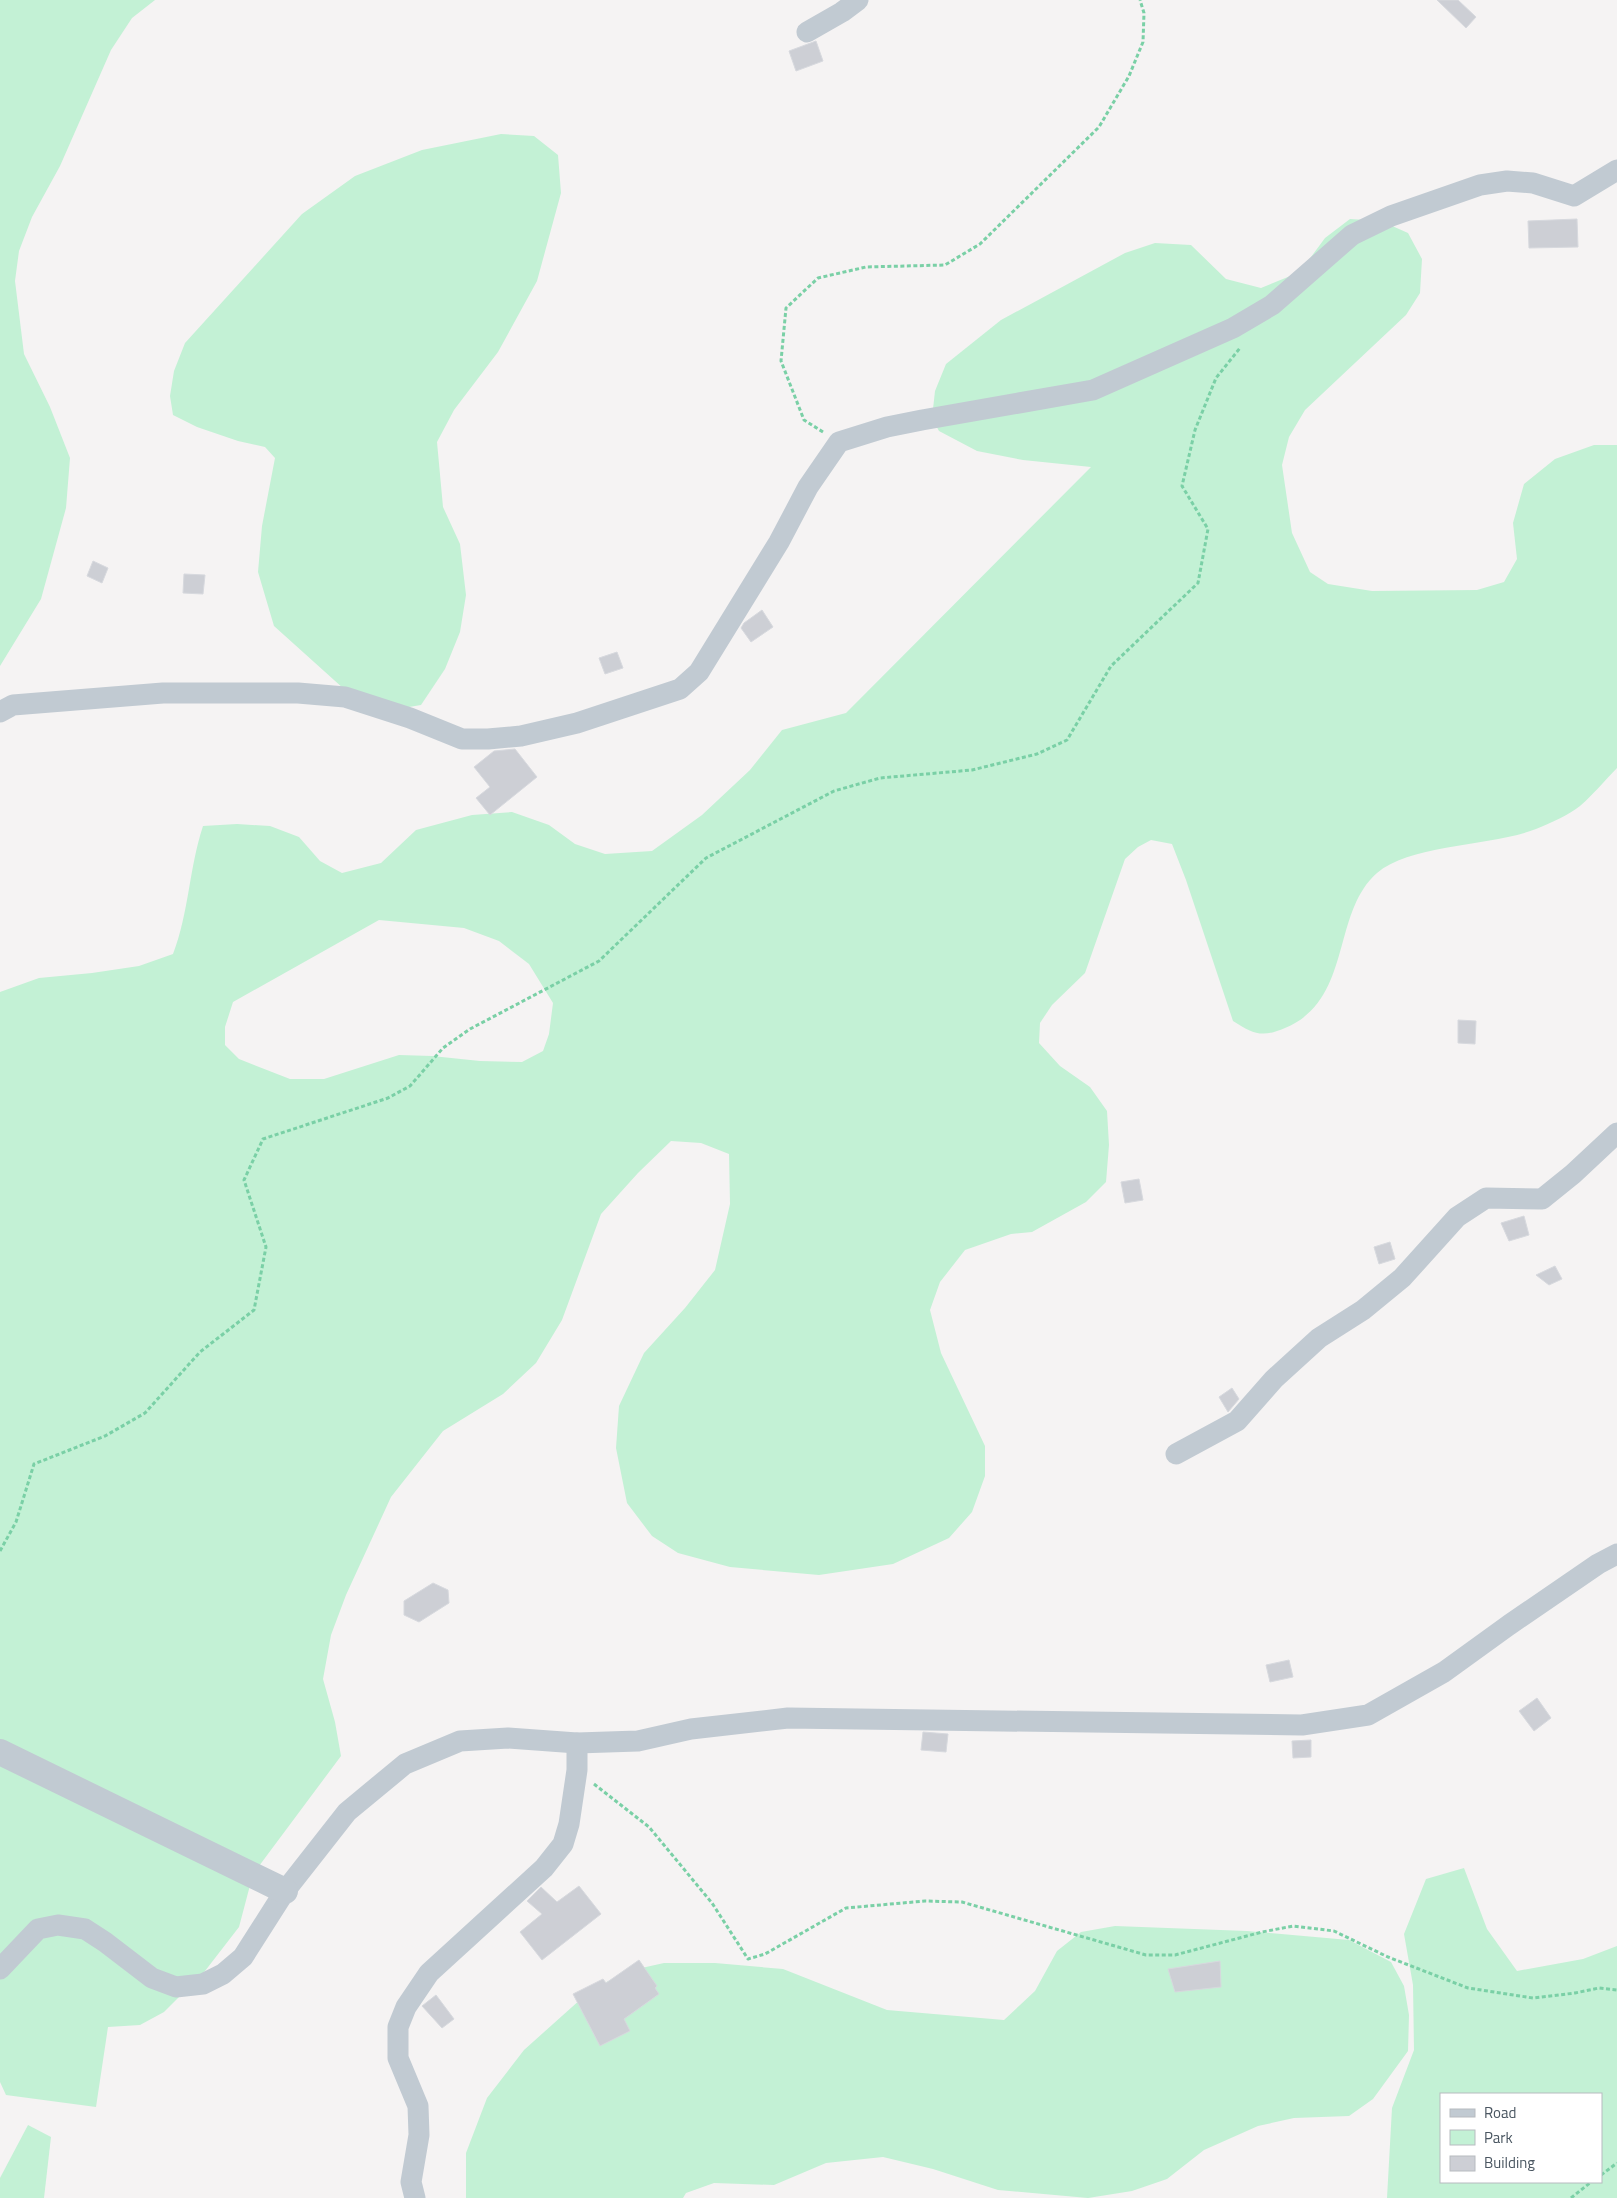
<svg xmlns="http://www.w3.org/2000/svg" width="1617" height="2198" viewBox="0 0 1617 2198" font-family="'Titillium Web',sans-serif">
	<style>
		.green { fill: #c3f1d5; fill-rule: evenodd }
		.building { fill: #cdcfd5; stroke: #d7d9de }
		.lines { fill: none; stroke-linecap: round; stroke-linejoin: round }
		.path { stroke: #7ad0a6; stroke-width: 3; stroke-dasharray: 4 2.5; stroke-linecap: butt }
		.minor { stroke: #c1cad2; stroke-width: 21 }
		.tertiary { stroke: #c1cad2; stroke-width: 26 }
	</style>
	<rect width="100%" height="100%" fill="#f5f3f3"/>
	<g class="green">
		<polygon points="0,0 155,0 132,18 111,50 60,166 32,217 19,251 15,281 24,354 50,407 70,458 66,508 41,599 0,666"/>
		<polygon points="501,134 534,136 558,155 561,193 537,281 498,352 454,410 437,442 443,507 460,544 466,595 460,632 445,669 421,705 385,711 354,698 274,626 258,572 262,526 275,458 265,447 238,441 197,427 173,415 170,396 174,371 185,343 302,214 355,176 422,150"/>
		<path d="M1350,219L1381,221L1408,233L1422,259L1420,293L1406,315L1305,410L1289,437L1282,465L1292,533L1310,572L1328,584L1372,591L1477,590L1504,582L1517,559L1513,523L1524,484L1555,459L1594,445H1617V768C1605,780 1593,795 1580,806C1569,815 1550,823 1536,829C1493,846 1410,844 1377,873C1331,913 1353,1000 1285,1028C1262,1038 1253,1034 1233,1021L1186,880L1172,844L1151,840L1138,847L1125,859L1085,973L1052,1005L1040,1023L1039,1043L1060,1066L1090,1087L1107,1111L1109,1145L1106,1182L1086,1202L1032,1232L1011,1234L965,1250L940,1282L930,1310L941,1353L985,1446V1476L972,1512L949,1538L893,1564L819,1575L730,1567L678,1553L652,1536L627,1503L616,1448L619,1406L644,1353L685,1308L715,1270L730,1204L729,1154L701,1143L671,1141L638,1173L601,1214L562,1320L536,1363L503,1394L443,1431L391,1497L346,1595L331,1635L323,1679L335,1722L341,1756L253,1874L239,1927L205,1971L164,2012L140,2025L108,2027L96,2107L6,2095L0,2082V992L39,978L92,973L139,966L173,954C189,913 189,868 203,826L237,824L270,826L299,837L320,861L342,873L381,863L416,830L472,815L512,812L549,825L575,844L605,854L652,851L702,815L750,770L782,730L846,713L1091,467L1023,460L977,451L939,431L932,418L935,391L946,364L1001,320L1125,253L1155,243L1191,245L1226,279L1261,288L1300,272L1325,238ZM379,920L464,928L499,941L529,964L553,1003L549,1034L543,1051L522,1062L480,1061L432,1056L399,1055L324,1079H290L239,1059L225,1045V1027L233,1002Z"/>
		<path d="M1464,1868L1487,1929L1517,1971L1583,1959L1617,1946V2198H1387L1392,2108L1414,2050L1413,1985L1404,1934L1426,1879ZM1441,2094H1601V2182H1441Z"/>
		<polygon points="1115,1926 1247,1931 1349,1940 1391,1962 1404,1986 1409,2015 1408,2051 1373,2099 1349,2116 1294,2118 1258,2126 1204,2150 1167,2179 1132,2191 1088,2198 998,2190 933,2169 883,2157 826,2163 774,2185 714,2183 686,2193 683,2198 466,2198 466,2153 487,2098 524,2050 591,1990 628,1971 664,1963 715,1963 783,1969 887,2010 1004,2020 1035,1991 1057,1951 1081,1932"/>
		<polygon points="28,2125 51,2137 44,2198 0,2198 0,2178"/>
	</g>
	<g class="building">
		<polygon points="1437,0 1458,0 1476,17 1466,28"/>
		<polygon points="816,41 823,61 796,71 789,51"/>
		<polygon points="1577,219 1578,247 1529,248 1528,221"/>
		<polygon points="93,561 108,568 102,583 87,576"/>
		<polygon points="184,574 205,575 203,594 183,593"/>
		<polygon points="762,610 773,627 751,642 741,628 744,623"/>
		<polygon points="617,652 623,668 605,674 599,658"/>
		<polygon points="515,749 537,777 490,815 476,798 490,787 474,767 494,751"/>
		<polygon points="1458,1020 1476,1021 1475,1044 1458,1043"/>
		<polygon points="1139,1179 1143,1200 1125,1203 1121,1182"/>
		<polygon points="1524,1216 1529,1235 1509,1241 1501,1223"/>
		<polygon points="1390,1242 1395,1259 1379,1264 1374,1247"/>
		<polygon points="1555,1266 1562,1279 1549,1285 1536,1275"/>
		<polygon points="1232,1388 1239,1399 1228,1412 1219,1397"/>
		<polygon points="433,1583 448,1590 449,1603 419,1622 404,1615 404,1601"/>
		<polygon points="1289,1660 1293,1677 1270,1682 1266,1665"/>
		<polygon points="1537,1698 1551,1718 1534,1731 1519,1711"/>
		<polygon points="923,1732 948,1734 946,1752 921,1750"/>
		<polygon points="1311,1740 1311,1757 1293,1758 1292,1741"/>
		<polygon points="579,1886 601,1914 542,1960 520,1932 542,1914 527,1901 541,1887 557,1902"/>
		<polygon points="639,1960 657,1986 655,1988 659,1994 624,2019 630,2031 600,2046 573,1994 603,1979 606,1983"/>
		<polygon points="1220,1961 1221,1987 1175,1992 1168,1969"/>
		<polygon points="436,1995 454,2019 442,2028 422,2006"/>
	</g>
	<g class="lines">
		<g class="path">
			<polyline points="823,432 804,420 781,361 786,308 818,278 866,267 945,265 980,244 1099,127 1129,76 1143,42 1144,13 1140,0"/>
			<polyline points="0,1551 16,1522 34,1464 105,1436 145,1413 200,1352 254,1310 266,1247 244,1180 263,1139 388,1098 410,1086 443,1048 470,1029 599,961 706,858 834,791 880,778 972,770 1037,754 1067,740 1111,666 1198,583 1208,529 1182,486 1195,430 1216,378 1240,348"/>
			<polyline points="594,1784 649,1827 712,1903 748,1959 765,1954 846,1908 925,1901 962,1902 1146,1955 1175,1955 1262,1932 1293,1926 1334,1931 1388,1957 1468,1988 1533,1998 1575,1993 1599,1988 1617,1990"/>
			<polyline points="1601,2175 1617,2163"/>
			<polyline points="1571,2198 1591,2182"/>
		</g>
		<g class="minor">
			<polyline points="807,32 842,12 858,0"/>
			<polyline points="0,712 13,705 163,693 298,693 345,697 410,718 462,739 488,739 521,736 577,723 680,689 699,672 779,542 808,487 839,442 887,427 922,420 1093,390 1233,328 1272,305 1352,235 1391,216 1480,185 1507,181 1533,183 1574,196 1617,170"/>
			<polyline points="1176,1454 1237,1421 1274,1379 1319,1338 1363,1310 1402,1278 1457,1217 1486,1198 1542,1199 1573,1174 1617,1133"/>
			<polyline points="0,1969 38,1929 58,1925 85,1929 105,1942 152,1978 176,1987 203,1984 223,1974 243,1957 285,1891 347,1812 405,1764 460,1741 508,1738 577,1743 638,1741 691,1729 788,1718 1302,1725 1368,1715 1444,1672 1509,1625 1598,1564 1617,1554"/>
			<polyline points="415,2198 411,2182 419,2135 418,2106 398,2058 398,2027 406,2007 429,1973 544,1868 563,1844 569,1824 577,1770 577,1743"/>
		</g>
		<polyline class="tertiary" points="0,1752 285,1891"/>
	</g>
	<rect x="1440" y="2093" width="162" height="90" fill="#ffffff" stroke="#b7bbc0"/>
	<rect x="1450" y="2109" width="25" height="8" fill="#c1cad2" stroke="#b7bbc0"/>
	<text x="1484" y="2118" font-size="15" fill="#4a5661">Road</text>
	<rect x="1450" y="2130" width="25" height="15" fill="#c3f1d5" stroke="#b7bbc0"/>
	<text x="1484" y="2143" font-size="15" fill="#4a5661">Park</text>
	<rect x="1450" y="2156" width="25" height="15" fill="#cdcfd5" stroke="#b7bbc0"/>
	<text x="1484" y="2168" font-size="15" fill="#4a5661">Building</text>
</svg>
